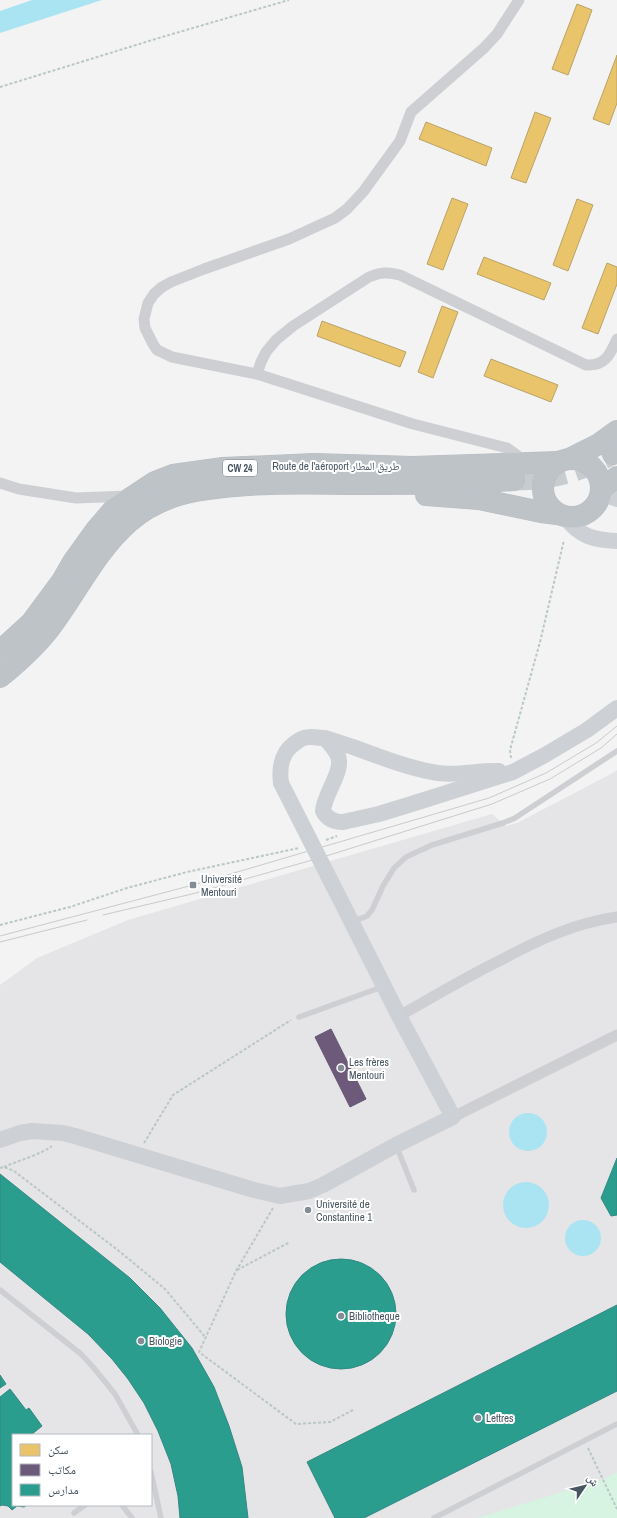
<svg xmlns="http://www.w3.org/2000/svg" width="617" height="1518" viewBox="0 0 617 1518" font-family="'Archivo Narrow','Noto Naskh Arabic',sans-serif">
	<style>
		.education { fill: #e5e4e6; fill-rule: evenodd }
		.green { fill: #d7f3e1 }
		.water { fill: #aae4f3 }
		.homes { fill: #e9c46a; stroke: #b9a368 }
		.offices { fill: #6d597a; stroke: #625873 }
		.schools { fill: #2a9d8f; stroke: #338882 }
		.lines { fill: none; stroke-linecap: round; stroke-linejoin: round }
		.highway-tunnel { stroke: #c9cccf; stroke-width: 21; stroke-dasharray: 21 10; stroke-linecap: butt }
		.highway-casing { stroke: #b8bdc3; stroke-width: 22 }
		.path { stroke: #bac8c3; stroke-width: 2; stroke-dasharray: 3 2; stroke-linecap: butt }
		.lane { stroke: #cdcfd2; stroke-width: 5.5 }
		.street { stroke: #cdcfd2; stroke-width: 11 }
		.secondary { stroke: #cdd0d4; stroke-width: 16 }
		.highway { stroke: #bec3c8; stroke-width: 21 }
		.tram { stroke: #c8cacc; stroke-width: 1 }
		.secondary-bridge { stroke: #cdd0d4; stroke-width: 16 }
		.poi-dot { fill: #848d95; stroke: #fff; stroke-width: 1.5 }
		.labels { text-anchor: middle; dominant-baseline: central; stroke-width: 4; stroke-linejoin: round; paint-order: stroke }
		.shield { fill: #fff; stroke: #7f8991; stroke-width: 1 }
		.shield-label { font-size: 10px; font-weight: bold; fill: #485662 }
		.street-label { font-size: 11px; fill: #485662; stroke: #fff }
		.poi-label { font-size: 11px; fill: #485662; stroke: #fff; text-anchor: start }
	</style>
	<rect width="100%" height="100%" fill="#f4f3f3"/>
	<path class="education" d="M617,770V1518H0V985L37,958L128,920L492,814L506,826L517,823L609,775ZM13,1435H151V1505H13Z"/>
	<polygon class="green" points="617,1472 617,1518 477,1518 604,1479"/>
	<g class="water">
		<polygon points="32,0 102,0 0,33 0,11"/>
		<circle cx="528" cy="1132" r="19"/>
		<circle cx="526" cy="1205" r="23"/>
		<circle cx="583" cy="1238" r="18"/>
	</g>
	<g class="homes">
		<polygon points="577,4 592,10 568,75 552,69"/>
		<polygon points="617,55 617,103 609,125 593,119"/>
		<polygon points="535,112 551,118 526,183 511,178"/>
		<polygon points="426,122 492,148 486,166 419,139"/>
		<polygon points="452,198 468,204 443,270 427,264"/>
		<polygon points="577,199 593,205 568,271 553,265"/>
		<polygon points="484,257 551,283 544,300 477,274"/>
		<polygon points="607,263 617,267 617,284 598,334 582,328"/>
		<polygon points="442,306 458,312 433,378 418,372"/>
		<polygon points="322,321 406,352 400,367 317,336"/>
		<polygon points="491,359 558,385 551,402 484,376"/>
	</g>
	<polygon class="offices" points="331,1029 366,1099 350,1107 315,1037"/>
	<g class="schools">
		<polygon points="617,1158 617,1215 611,1216 601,1198"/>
		<polygon points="0,1174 130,1278 160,1308 192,1348 214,1387 229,1426 242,1467 248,1518 180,1518 178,1496 171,1464 158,1431 144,1403 128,1379 112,1359 88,1334 0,1262"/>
		<circle cx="341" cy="1314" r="55"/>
		<polygon points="617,1305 617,1391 364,1518 335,1518 307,1462"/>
		<polygon points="0,1375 6,1384 0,1388"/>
		<polygon points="10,1389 26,1410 29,1408 42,1426 31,1435 13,1435 13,1505 27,1505 24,1507 17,1506 12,1510 8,1506 2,1505 0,1506 0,1397"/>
	</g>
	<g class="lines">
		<path class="highway-tunnel" d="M514,480C552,480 579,472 613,454"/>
		<defs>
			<g id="highway">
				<polyline points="613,454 617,450"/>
				<circle cx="572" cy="488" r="29"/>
				<polyline points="569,459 599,444 617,431"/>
				<polyline points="601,490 617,477"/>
				<polyline points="426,495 479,499 541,512 557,514"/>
				<polyline points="0,651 31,623 62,581 73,562 96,530 114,509 155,482 173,475 223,468 314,464 413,467 559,462"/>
				<path d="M0,677C21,660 40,643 55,621C79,588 98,549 129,522C163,492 204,488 248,485C288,482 328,484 369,484C417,484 466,484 514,480"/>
			</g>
		</defs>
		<use href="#highway" class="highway-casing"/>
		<g class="path">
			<polyline points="0,87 162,37 289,0"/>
			<polyline points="511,758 510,750 540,642 564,540"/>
			<polyline points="326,840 337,836"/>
			<polyline points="0,925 70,907 127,888 187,872 299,848"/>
			<polyline points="144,1143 173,1095 291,1020"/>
			<path d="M4,1167C17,1161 42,1154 52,1146"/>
			<polyline points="0,1168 4,1167 14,1171 119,1251 165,1289 206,1338"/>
			<polyline points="273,1208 236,1271 199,1352 296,1424 330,1422 353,1410"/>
			<polyline points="237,1270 290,1242"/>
			<polyline points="588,1448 617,1509"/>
		</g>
		<g class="lane">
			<polyline points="352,922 367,916 372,910 383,886 394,868 406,857 432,845 503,823 515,818 617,751"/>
			<polyline points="299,1017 382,987"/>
			<polyline points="396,1145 414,1190"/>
			<polyline points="0,1290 81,1354 93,1367 115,1394 138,1435"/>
			<polyline points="151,1472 161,1518"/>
			<polyline points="122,1505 132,1518"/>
			<polyline points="74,1513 85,1505"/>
			<polyline points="434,1518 617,1424"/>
		</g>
		<g class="street">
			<polyline points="519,0 497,34 484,48 411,112 400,141 363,192 347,209 335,218 289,239 204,269 171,282 162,287 154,294 148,303 144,319 145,328 153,344 157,350 172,357 257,374 413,424 507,448 518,456 521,462"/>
			<path d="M257,374L261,362L266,352L276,340L293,326L369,277C381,272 388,272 400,275L586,365C605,366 610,355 617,339"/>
			<polyline points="0,483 19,489 76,498 128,496"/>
			<path d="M399,1016C433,997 466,977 501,960C538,940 575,923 617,917"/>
			<polyline points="453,1117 617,1035"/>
		</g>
		<g class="secondary">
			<polyline points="600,496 607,495 617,499"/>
			<path d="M565,517C580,537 594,540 617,541"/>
			<path d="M325,738C329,743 335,749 338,756C344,771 324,794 323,811C327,819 334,822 343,822L379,814L418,802L513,772L545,755L587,730L617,708"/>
			<path d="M281,783C279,767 281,753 295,743C299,740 304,737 309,737C325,736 339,743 353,747C381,757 410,769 438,773C458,776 479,770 499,771"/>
			<polyline points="0,1140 20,1133 32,1131 63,1133 75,1136 254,1190 280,1196 309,1191 323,1185 396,1145 453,1117 399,1016 347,913"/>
		</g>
		<use href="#highway" class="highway"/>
		<g class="tram">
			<polyline points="103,915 196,893 323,857 492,804 550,779 601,748 617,734"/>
			<polyline points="0,936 193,885 489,798 546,773 596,743 617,726"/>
			<polyline points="0,942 87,920"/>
		</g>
		<polyline class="secondary-bridge" points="281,783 347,913"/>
	</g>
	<g class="poi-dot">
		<rect x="189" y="881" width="8" height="8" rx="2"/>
		<circle cx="341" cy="1068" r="4"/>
		<circle cx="308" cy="1210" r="4"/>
		<circle cx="341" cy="1316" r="4"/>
		<circle cx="141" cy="1341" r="4"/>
		<circle cx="478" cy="1418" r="4"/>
	</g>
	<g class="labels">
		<rect class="shield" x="223" y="460" width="34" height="16" rx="3"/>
		<g class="shield-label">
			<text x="240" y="468">CW 24</text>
		</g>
		<g class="street-label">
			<text x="336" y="466">Route de l'aéroport طريق المطار</text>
		</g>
		<g class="poi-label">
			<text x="201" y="879">Université<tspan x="201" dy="13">Mentouri</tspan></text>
			<text x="349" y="1062">Les frères<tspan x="349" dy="13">Mentouri</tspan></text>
			<text x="316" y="1204">Université de<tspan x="316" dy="13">Constantine 1</tspan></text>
			<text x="349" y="1316">Bibliotheque</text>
			<text x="149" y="1341">Biologie</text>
			<text x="486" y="1418">Lettres</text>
		</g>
	</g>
	<rect x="12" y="1434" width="140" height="72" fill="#ffffff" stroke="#b6bbc0"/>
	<rect x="20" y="1444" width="20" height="12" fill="#e9c46a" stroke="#b6bbc0"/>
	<text x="48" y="1454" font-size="12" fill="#485662">سكن</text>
	<rect x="20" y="1464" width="20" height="12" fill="#6d597a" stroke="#b6bbc0"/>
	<text x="48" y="1474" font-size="12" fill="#485662">مكاتب</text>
	<rect x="20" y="1484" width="20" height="12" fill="#2a9d8f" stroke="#b6bbc0"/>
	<text x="48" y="1494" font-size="12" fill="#485662">مدارس</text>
	<g transform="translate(585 1486) rotate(55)" stroke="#ffffff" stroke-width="3" paint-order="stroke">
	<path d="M0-3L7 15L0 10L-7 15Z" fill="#485662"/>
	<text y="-6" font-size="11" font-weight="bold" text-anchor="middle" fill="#485662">ش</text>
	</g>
</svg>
